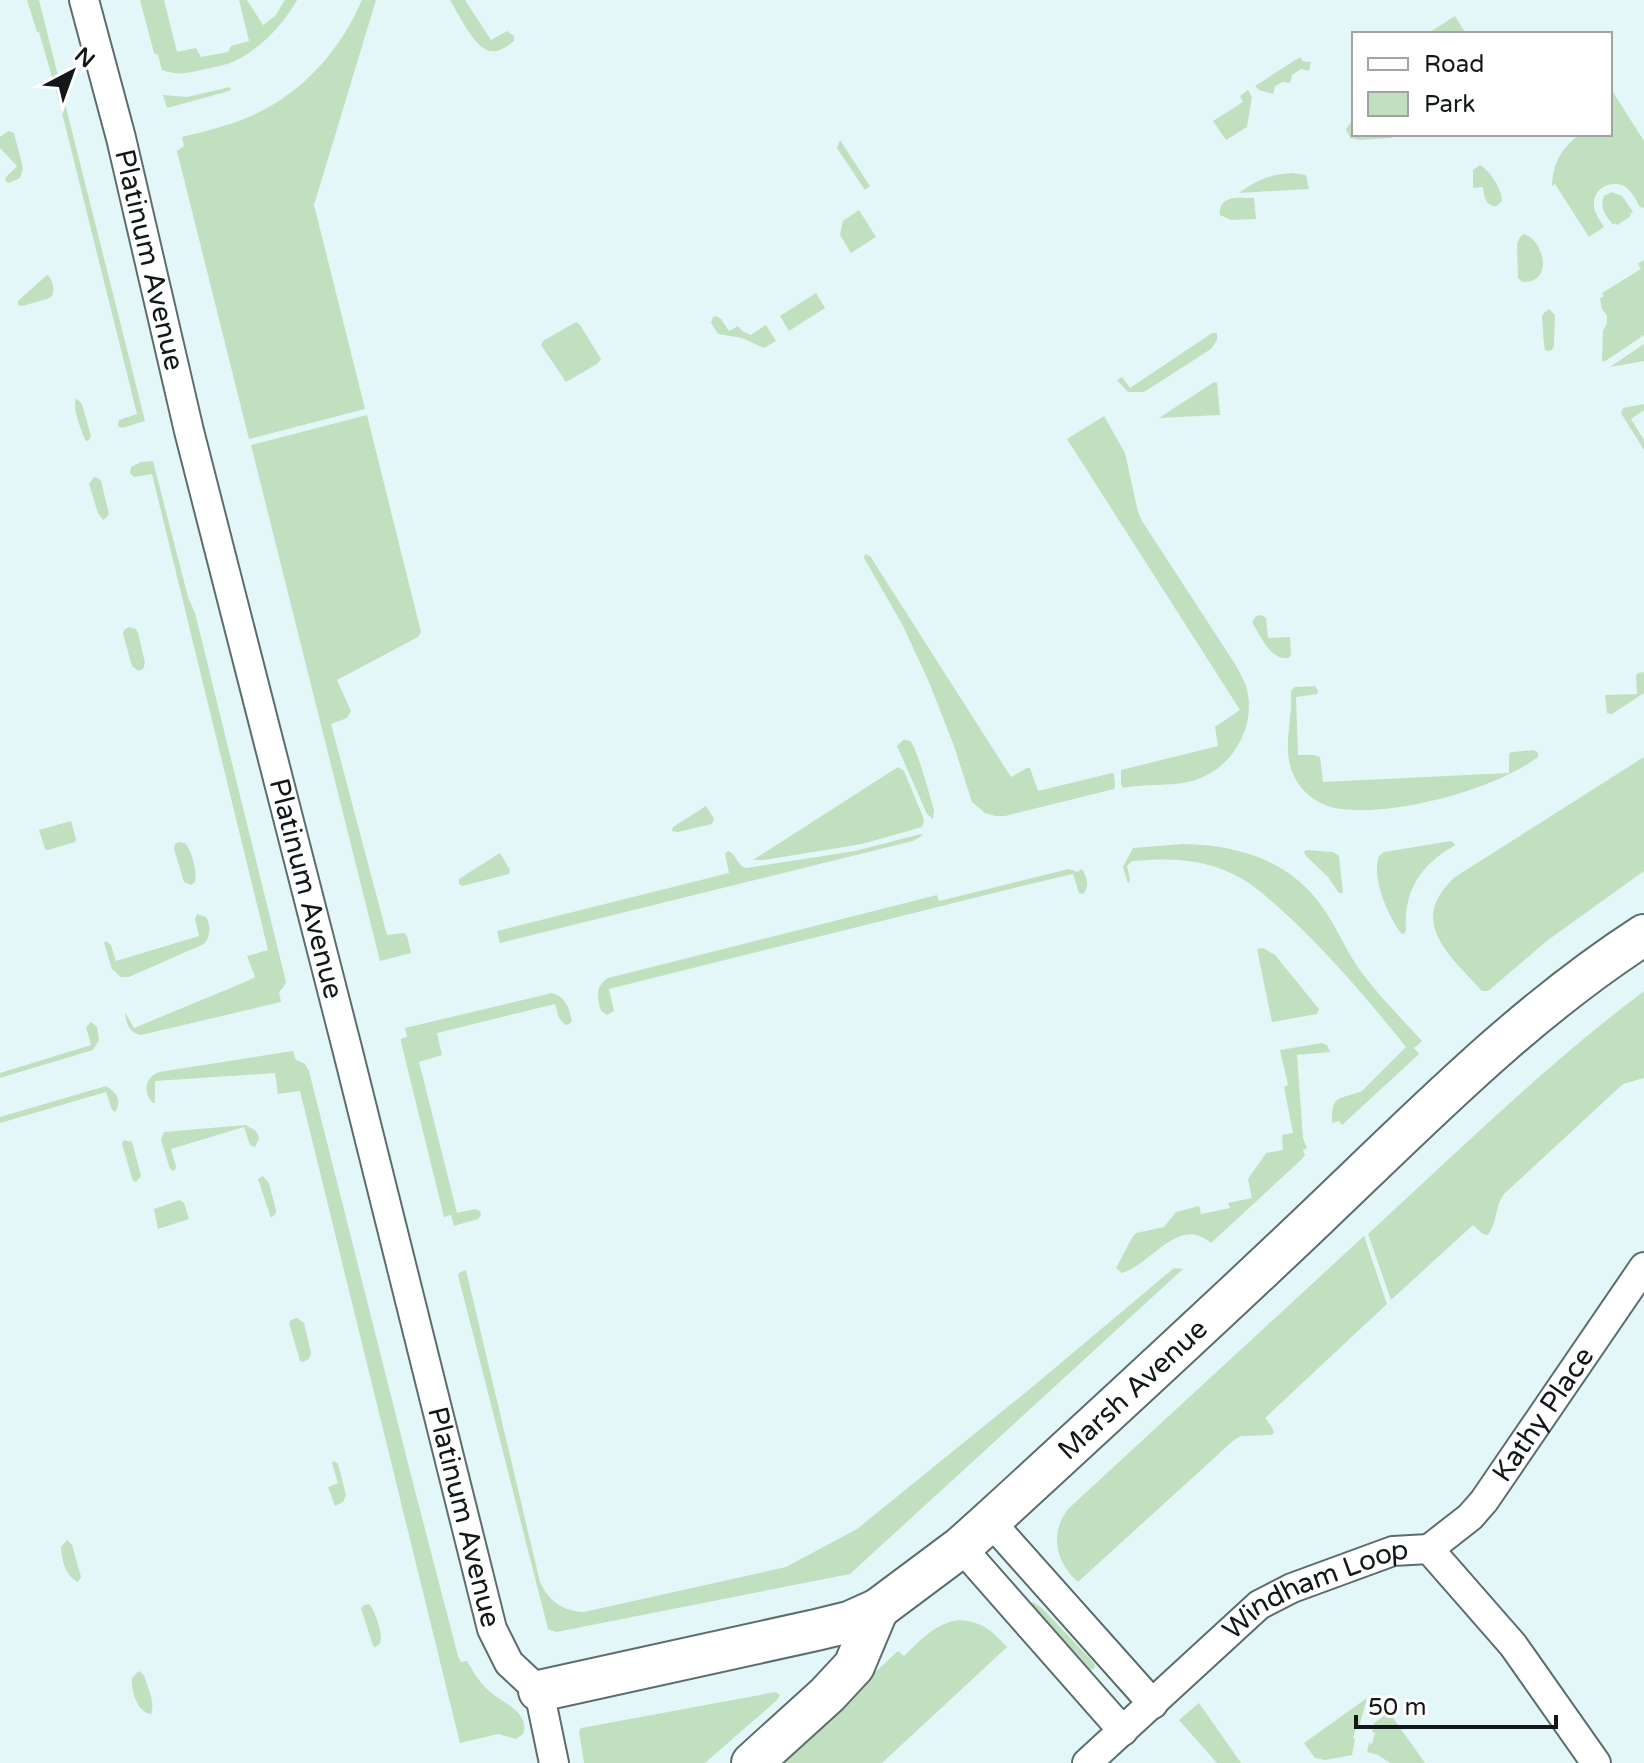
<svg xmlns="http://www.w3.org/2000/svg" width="1644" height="1763" viewBox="0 0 1644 1763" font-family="'Varela Round',sans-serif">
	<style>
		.green { fill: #c0e0c0 }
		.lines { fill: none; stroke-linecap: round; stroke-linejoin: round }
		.street-casing { stroke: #5c6d6e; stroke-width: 32 }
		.secondary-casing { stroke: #5c6d6e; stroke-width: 44 }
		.street { stroke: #fff; stroke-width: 28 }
		.secondary { stroke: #fff; stroke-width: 40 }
		.labels { text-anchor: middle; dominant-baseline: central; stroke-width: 8; stroke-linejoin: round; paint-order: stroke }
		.street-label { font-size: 28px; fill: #121819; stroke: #fff }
	</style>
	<rect width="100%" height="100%" fill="#e4f7f8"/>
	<g class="green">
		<polygon points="27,0 39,0 145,421 122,428 118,426 119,420 137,414 60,105 39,32 37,32"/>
		<path d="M140,0H164L177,52L196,48L201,57L228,52L231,46L249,41L239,0H247L263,25L275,16L285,0H297C283,25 261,48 235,61C226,65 215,67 205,69C189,73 178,76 162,70L158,55L154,53Z"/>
		<path d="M362,0H376L314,205L365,409L249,439L177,151L184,146L182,137C198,133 215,129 230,124C291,105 337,58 362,0Z"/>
		<path d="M450,0H465L491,40L507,31L514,36V41C507,46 499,53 490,51C475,49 458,13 450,0Z"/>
		<polygon points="1455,16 1466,34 1427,34"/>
		<polygon points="1300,57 1303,61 1311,62 1309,71 1301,69 1292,75 1290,83 1283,82 1275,86 1273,94 1259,90 1255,86"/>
		<polygon points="230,87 231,90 222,93 167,108 163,95 187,97"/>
		<polygon points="1248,90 1252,97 1247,127 1226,140 1213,121 1243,102 1240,96"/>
		<path d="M1613,92L1644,141V208L1640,207C1636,200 1632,191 1624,186C1611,180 1594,188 1594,203C1593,212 1600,220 1604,227L1589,237L1555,184L1552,186C1553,162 1562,148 1580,134H1610V100Z"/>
		<polygon points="1354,118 1354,134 1391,134 1392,138 1360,140 1350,138 1346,129"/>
		<polygon points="8,131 14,133 23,168 20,178 9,183 5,181 6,177 17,166 0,148 0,137"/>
		<polygon points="840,140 870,186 865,190 837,148"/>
		<path d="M1480,165C1490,171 1502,189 1502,201L1497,206C1486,207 1484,197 1483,187L1473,188V170Z"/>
		<path d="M1292,173L1306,175L1309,189L1239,193C1255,181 1271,174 1292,173Z"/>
		<path d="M1612,192L1622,196L1633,212L1630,214L1631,216L1617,225L1615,223L1613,225C1606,215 1599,208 1604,196Z"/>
		<path d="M1254,198L1256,219L1231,220L1220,215C1218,194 1240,198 1254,198Z"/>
		<polygon points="859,210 876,237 851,253 840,235 843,221"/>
		<path d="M1524,234C1545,241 1554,284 1522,282L1518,278L1517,244L1520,237Z"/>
		<polygon points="1644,260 1644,335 1604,362 1602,360 1603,331 1607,323 1607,316 1602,309 1600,298 1604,296 1602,293 1641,269 1638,264"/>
		<path d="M47,275C53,279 55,290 52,296L47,299L22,306L18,305V301Z"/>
		<polygon points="816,293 825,308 789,331 780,316"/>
		<polygon points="1549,309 1555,315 1554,345 1552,350 1548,351 1545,350 1544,345 1542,316 1545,312"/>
		<polygon points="716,316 721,319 729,331 738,326 742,331 751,335 766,325 776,341 764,348 742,338 718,334 711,323 713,317"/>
		<polygon points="576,322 580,325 601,359 597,364 566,382 541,345 543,341"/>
		<polygon points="1212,333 1217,333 1217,340 1211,349 1144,392 1128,392 1117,380 1122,377 1130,388"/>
		<polygon points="1644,344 1644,361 1610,367"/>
		<polygon points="1214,382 1217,383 1220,415 1159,418"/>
		<path d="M76,398L82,404L91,436L88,441L85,440C81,428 72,409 76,398Z"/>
		<polygon points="1644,404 1644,410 1631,419 1644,440 1644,450 1621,413 1623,408"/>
		<polygon points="367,415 421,632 418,637 337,680 351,711 347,718 331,724 387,935 404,933 407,936 411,953 380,961 251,445"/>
		<path d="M1104,416L1125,453L1138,512L1142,521L1235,664C1239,671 1243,678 1246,686C1258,726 1232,770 1192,781C1170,787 1146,783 1123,788L1121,784V770L1218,746L1215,727L1240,710L1067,439Z"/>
		<path d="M153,461L188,597L195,613L286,982L283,988L279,992L281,1002L141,1035C129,1033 126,1023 125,1012L134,1028L245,982L255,977L247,956L268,950L152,474L134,477L130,473L131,467L141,462Z"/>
		<polygon points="94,477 98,478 101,481 109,514 105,519 103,520 98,513 89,484"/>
		<polygon points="865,554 870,556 1011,777 1027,768 1030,768 1038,791 1112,773 1114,774 1115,785 1114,789 1005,816 995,816 985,813 972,802 954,746 929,682 902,624 864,558"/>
		<path d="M1256,616L1261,615L1266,618L1268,638L1290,637L1291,654L1289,658C1270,660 1261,637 1252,622Z"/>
		<polygon points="129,627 136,629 138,633 145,663 143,669 138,671 132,666 123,634 124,630"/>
		<polygon points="1644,672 1644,693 1612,714 1607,713 1605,695 1637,694 1636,676 1638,673"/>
		<path d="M1315,686L1318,691L1317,694L1296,697L1298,755H1314L1320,757L1323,782L1509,773V754L1511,752L1534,750L1538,753V757C1494,790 1395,816 1341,809C1323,807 1305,796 1296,780C1280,752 1293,722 1291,691L1295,687Z"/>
		<path d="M903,740C905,740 908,740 910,741C916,745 929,793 932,803L934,810L933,819L927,814L897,746Z"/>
		<path d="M1644,757V871L1548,940L1488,991H1482C1450,955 1406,922 1455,877Z"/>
		<polygon points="898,767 904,771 923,817 924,822 922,827 862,844 764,860 753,860"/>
		<polygon points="706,806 714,819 712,824 678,832 672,831 673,827"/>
		<polygon points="71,821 76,839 75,842 48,850 45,849 39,830"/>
		<path d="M921,834L923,835L913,841L500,943L497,931L729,873L725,854L728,851C737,854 737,866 746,868L855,851Z"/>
		<path d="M1451,841L1455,844L1454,846C1421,864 1403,892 1406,930L1404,934L1401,933C1388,916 1371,878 1379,856L1384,852Z"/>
		<path d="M179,842L185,843C192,851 197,871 195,882L191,885L184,882L174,849L175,844Z"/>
		<path d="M1183,844C1238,845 1290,860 1323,908C1336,926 1345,948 1357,966C1376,993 1400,1017 1422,1041L1414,1048L1419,1054L1342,1125L1339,1121L1332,1123C1331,1093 1340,1100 1362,1091L1406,1047C1369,1001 1330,955 1287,915C1270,900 1254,884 1233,874C1199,858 1168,858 1132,861L1127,866L1130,879L1129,883L1127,881L1123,867L1133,848Z"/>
		<polygon points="1306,850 1333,852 1339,856 1343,893 1339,893 1328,877 1306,856 1304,852"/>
		<polygon points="500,853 510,870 509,874 462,886 459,884 459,879"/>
		<path d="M1069,869L1077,872L1082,869C1087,877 1090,886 1083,894L1079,893L1073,874L1022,886L609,989L614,1011L607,1015L601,1011C597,997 595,986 608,978L937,895L939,901Z"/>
		<path d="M197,914L206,917C211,926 211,936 204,944L129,977H121L112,969L104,943L106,941L111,945L116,961L199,936L195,919Z"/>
		<polygon points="1263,948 1275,955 1319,1009 1317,1014 1272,1022 1257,949"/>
		<path d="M1644,991V1078L1623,1084L1504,1194C1495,1206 1497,1223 1488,1235L1483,1234L1473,1225L1391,1300L1368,1234C1458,1151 1546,1065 1644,991Z"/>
		<path d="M552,993C566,997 569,1008 572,1021L569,1024L565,1025L559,1018L555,1004L437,1033L442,1055L419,1062L457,1213L475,1209L480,1211L481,1215L478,1219L454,1226L451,1215L444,1217L401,1042V1039L407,1037L405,1028Z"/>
		<polygon points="91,1022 97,1027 99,1040 93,1050 0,1078 0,1073 91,1045 86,1027"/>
		<path d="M1322,1043L1327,1045L1330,1052L1297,1055L1303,1138L1307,1148L1303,1150L1305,1155L1302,1159L1211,1243C1178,1215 1151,1265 1122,1273L1116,1268L1133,1236L1136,1233L1164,1227L1176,1212L1199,1206L1201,1214L1230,1208L1228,1203L1252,1198L1248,1179L1266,1153L1283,1150L1282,1135L1293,1133L1284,1087L1288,1085L1280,1050Z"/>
		<path d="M293,1051L296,1060L305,1064L309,1071L413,1483L458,1656L461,1662L467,1661C473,1671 478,1680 486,1688C499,1702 531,1711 523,1734L516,1739L498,1734L460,1743L300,1091L278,1094L275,1073L155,1081V1103H153C143,1093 144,1078 159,1072Z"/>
		<path d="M106,1086C116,1092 123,1101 115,1112L112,1110L106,1092L0,1123V1117Z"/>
		<polygon points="246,1125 256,1131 259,1138 255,1147 250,1145 244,1127 171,1149 176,1167 174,1171 170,1169 161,1140 164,1132"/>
		<polygon points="124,1140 132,1142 141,1176 136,1182 133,1181 122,1144"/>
		<polygon points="263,1176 269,1183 276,1210 276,1213 271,1218 258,1179"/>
		<polygon points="180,1200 184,1203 189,1219 158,1229 154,1209"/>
		<path d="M1364,1236L1387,1304L1265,1418L1272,1427L1274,1433L1271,1435L1241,1436L1234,1440L1078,1582C1056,1563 1049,1534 1068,1509Z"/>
		<path d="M1174,1268L1183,1269L850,1574L556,1632L548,1629L458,1275L459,1273L466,1270L540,1582C549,1601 562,1611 584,1612L786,1567L857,1529L1031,1388Z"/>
		<polygon points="297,1318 304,1323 311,1353 309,1359 303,1362 300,1361 289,1323 291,1320"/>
		<polygon points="334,1461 338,1464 346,1495 343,1502 335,1506 328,1487 338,1483 332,1463"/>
		<path d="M67,1540L72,1545L81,1577L78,1582C65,1576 62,1560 61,1547Z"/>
		<polygon points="1033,1602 1041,1607 1092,1661 1095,1665 1094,1669 1088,1670 1030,1606"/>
		<path d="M369,1604C374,1609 384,1635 380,1643C379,1645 377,1646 375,1647L373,1646L361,1608L364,1605Z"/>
		<path d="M959,1620C983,1622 991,1630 1007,1647L882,1763H777L898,1651L904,1656C920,1641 935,1623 959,1620Z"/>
		<path d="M139,1671L144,1675C147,1686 156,1703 151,1714C137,1712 131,1691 132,1678Z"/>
		<polygon points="776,1692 780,1695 777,1700 705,1763 584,1763 579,1731 581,1728"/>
		<polygon points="1367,1698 1359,1727 1356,1727 1353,1738 1355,1739 1352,1755 1325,1760 1315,1758 1304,1743"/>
		<polygon points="1199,1703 1241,1763 1217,1763 1179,1720"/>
		<polygon points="1389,1712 1425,1763 1390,1763 1378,1755 1367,1752 1369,1743 1372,1744 1375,1733 1372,1732 1374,1723"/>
	</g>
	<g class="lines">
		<defs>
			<g id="street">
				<path id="s1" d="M84,0L121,138L189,431L348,1052L492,1629L509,1663L539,1691L554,1763"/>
				<polyline points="990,1521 1153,1704"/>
				<polyline points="961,1547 1123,1731"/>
				<path id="s2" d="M1429,1549L1470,1517L1484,1501L1644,1267"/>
				<path id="s3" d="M1087,1763L1259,1605L1292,1588L1393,1551L1429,1549L1513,1645L1596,1763"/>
			</g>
			<g id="secondary">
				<path id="s4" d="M539,1691L816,1630L849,1622L878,1609L961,1547L990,1521C1100,1420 1210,1319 1318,1216C1422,1117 1523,1013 1644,935"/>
				<polyline points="752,1763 827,1695 854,1666 878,1609"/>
			</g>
		</defs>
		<use href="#street" class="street-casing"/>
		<use href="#secondary" class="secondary-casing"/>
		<use href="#street" class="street"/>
		<use href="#secondary" class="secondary"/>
	</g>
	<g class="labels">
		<g class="street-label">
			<text stroke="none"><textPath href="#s1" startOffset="268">Platinum Avenue</textPath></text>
			<text stroke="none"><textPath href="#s1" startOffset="916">Platinum Avenue</textPath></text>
			<text stroke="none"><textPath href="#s4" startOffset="686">Marsh Avenue</textPath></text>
			<text stroke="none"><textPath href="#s2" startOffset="178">Kathy Place</textPath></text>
			<text stroke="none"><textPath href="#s1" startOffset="1564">Platinum Avenue</textPath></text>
			<text stroke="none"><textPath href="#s3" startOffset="292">Windham Loop</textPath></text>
		</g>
	</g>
	<rect x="1352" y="32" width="260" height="104" fill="#ffffff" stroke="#a0a3a3" stroke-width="2"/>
	<rect x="1368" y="58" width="40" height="12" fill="#ffffff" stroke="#a0a3a3" stroke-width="2"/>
	<text x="1424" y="72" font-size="24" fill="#121819">Road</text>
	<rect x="1368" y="92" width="40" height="24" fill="#c0e0c0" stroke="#a0a3a3" stroke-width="2"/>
	<text x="1424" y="112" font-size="24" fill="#121819">Park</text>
	<g transform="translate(72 72) rotate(41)" stroke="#ffffff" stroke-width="6" paint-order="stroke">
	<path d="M0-6L14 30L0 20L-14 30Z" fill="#121819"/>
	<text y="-12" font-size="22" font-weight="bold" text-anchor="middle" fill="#121819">N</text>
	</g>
	<path d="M1356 1715v12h200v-12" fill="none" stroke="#121819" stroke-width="4"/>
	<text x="1368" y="1715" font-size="24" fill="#121819" stroke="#ffffff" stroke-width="6" paint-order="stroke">50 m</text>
</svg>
